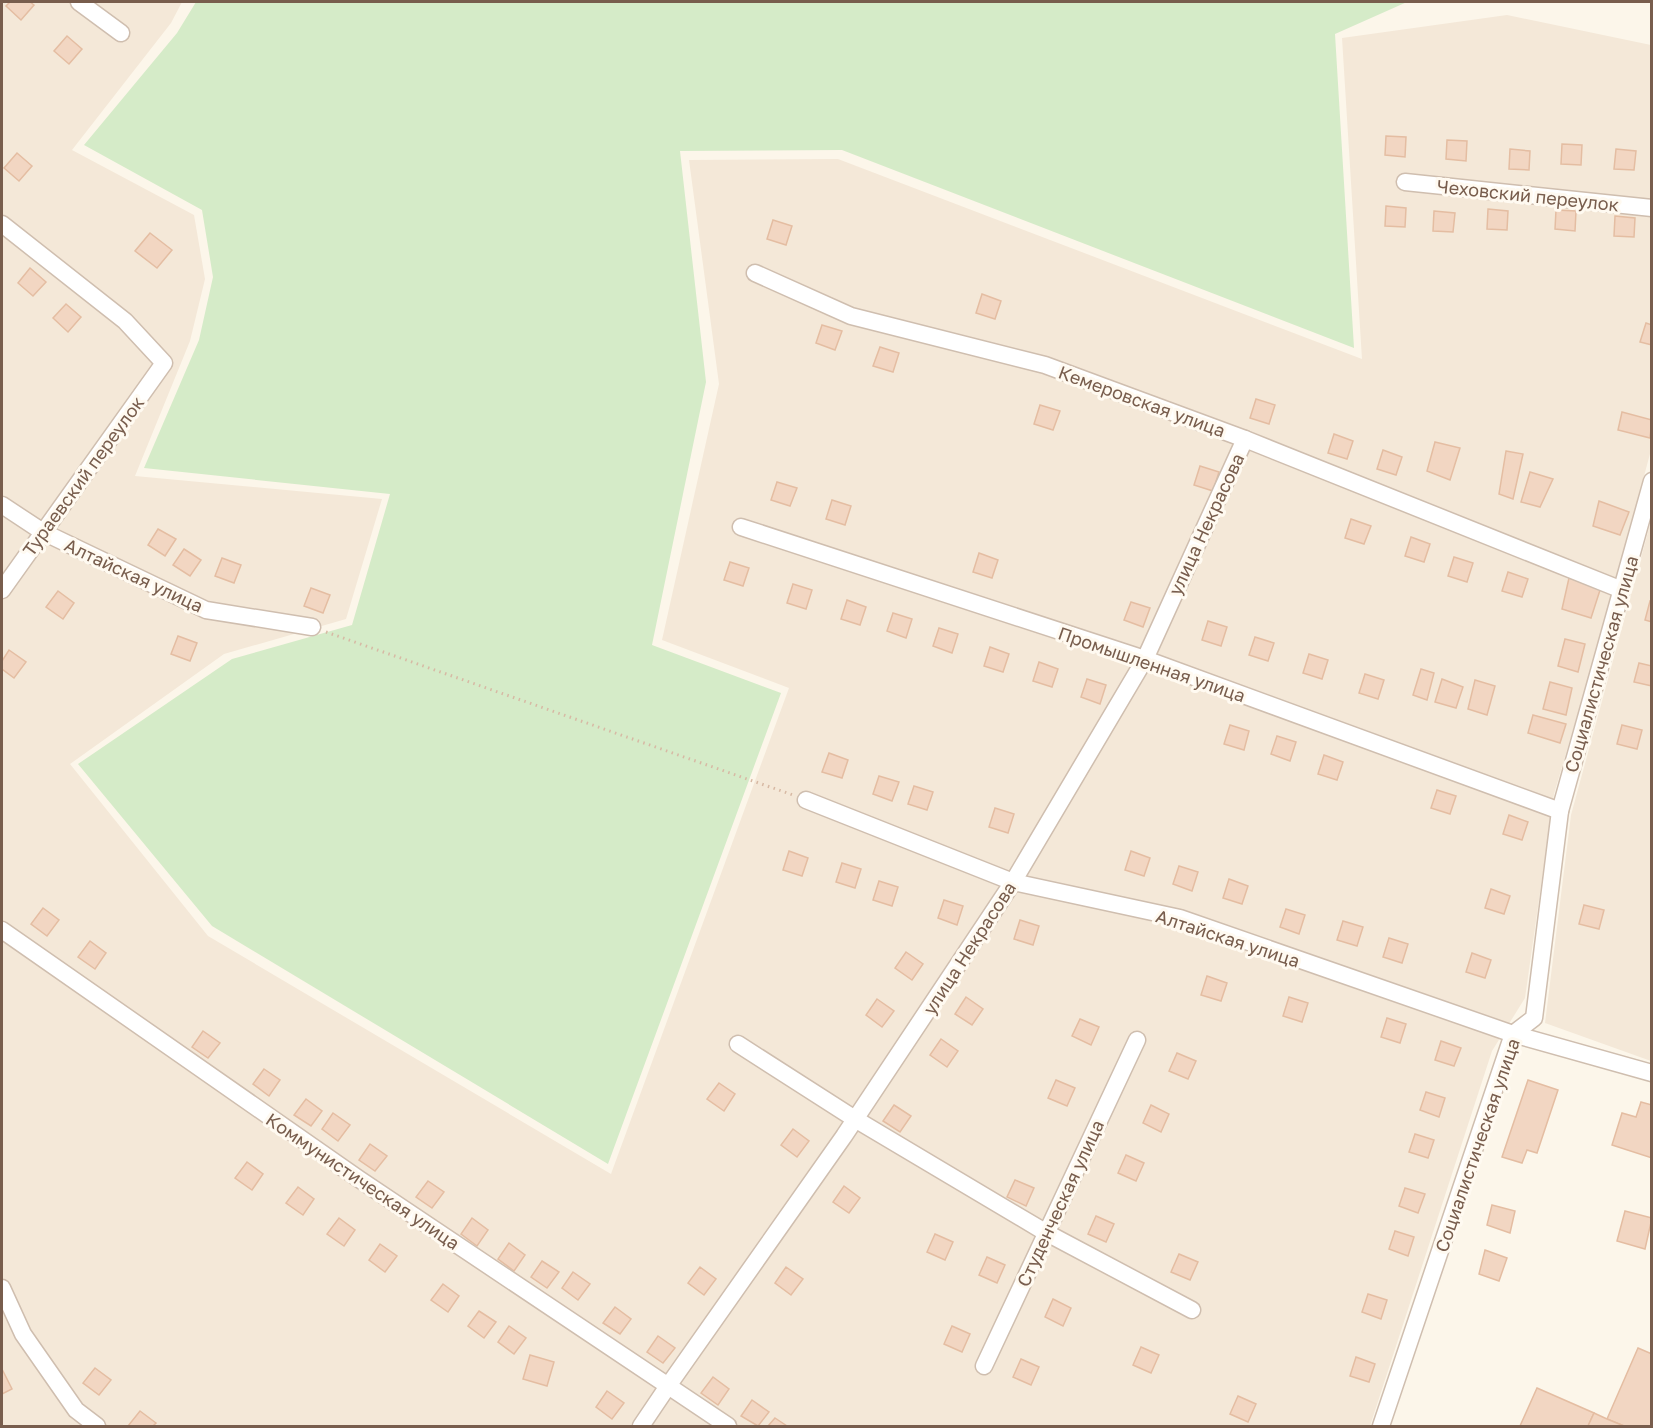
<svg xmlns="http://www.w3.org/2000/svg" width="1653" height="1428" viewBox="0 0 1653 1428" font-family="'Golos Text',sans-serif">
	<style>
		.residential { fill: #f4e8d8 }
		.green { fill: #d5ebc8 }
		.building { fill: #f2d6c2; stroke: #e4bda2; stroke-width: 1.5 }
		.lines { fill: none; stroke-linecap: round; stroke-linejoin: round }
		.street-casing { stroke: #cfbeaf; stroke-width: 19 }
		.path { stroke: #d7b9a4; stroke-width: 3; stroke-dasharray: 1.5 4.5; stroke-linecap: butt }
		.street { stroke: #fff; stroke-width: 16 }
		.labels { text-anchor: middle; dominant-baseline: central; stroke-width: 6; stroke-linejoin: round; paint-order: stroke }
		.street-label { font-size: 18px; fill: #785d4d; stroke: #fffaf1 }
	</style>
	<rect width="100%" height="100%" fill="#fcf6ea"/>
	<g class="residential">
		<polygon points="2,2 182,2 171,23 72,150 194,215 205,279 190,341 135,476 382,499 346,619 224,654 70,764 208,936 611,1174 789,688 662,640 719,384 689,160 838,159 1362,359 1342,38 1507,15 1651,45 1651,450 1608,611 1554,794 1525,998 1492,1051 1370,1426 2,1426"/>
		<polygon points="1651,521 1651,1061 1545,1023 1571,815"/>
	</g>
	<polygon class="green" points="196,2 1407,2 1335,34 1354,348 842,150 680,151 706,382 652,645 781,693 608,1164 212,926 78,764 232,659 352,625 390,494 144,468 199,340 213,277 202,210 84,145 177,33"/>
	<g class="building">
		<polygon points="10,2 30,2 34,5 21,20 6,6"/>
		<polygon points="67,36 82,49 69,64 54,51"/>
		<polygon points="1386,136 1406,137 1405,157 1385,155"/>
		<polygon points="1447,140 1467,141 1466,161 1446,159"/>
		<polygon points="1562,144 1582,145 1581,165 1561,164"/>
		<polygon points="1510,149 1530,151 1529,170 1509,169"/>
		<polygon points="1616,149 1636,151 1634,170 1614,169"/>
		<polygon points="17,153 32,166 19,181 4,168"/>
		<polygon points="1386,206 1406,208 1405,227 1385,226"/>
		<polygon points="1488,209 1508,211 1507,230 1487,229"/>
		<polygon points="1556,210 1576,211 1575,231 1555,229"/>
		<polygon points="1434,211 1455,213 1453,232 1433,231"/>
		<polygon points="1615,216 1635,218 1634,237 1614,236"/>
		<polygon points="773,220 792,226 786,245 767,239"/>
		<polygon points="150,233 172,250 157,268 135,251"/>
		<polygon points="30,268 46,282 33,296 18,283"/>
		<polygon points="982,294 1001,301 995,319 976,313"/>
		<polygon points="66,304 81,317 68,332 53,318"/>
		<polygon points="1646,323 1652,325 1652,345 1640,342"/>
		<polygon points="822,325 842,331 835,350 816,343"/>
		<polygon points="880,347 899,353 893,372 873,366"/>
		<polygon points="1256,399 1275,405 1269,424 1250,418"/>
		<polygon points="1040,405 1060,411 1053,430 1034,424"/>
		<polygon points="1622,412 1652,420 1650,438 1618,430"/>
		<polygon points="1334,434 1353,441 1347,459 1328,453"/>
		<polygon points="1435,442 1460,448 1450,480 1427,471"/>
		<polygon points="1383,450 1402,457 1396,475 1377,469"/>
		<polygon points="1506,451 1523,454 1513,499 1499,494"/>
		<polygon points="1200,466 1219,472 1213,491 1194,485"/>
		<polygon points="1530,472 1553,479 1540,507 1521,502"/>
		<polygon points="777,482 797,488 790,506 771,500"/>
		<polygon points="832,500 851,506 845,525 826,519"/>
		<polygon points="1599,501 1629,512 1620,535 1593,526"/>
		<polygon points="1351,519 1371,526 1364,544 1345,538"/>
		<polygon points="158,529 176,539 165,556 148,545"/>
		<polygon points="1411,537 1430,544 1424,562 1405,556"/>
		<polygon points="184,549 201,560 190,576 173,565"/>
		<polygon points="979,553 998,560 992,578 973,572"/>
		<polygon points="1454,557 1473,563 1467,582 1448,576"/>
		<polygon points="222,558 241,565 234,583 215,576"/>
		<polygon points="730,562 749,568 743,586 724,580"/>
		<polygon points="1508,572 1528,579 1522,597 1502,591"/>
		<polygon points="1569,578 1601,587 1591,618 1562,609"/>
		<polygon points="793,584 812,590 806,609 787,603"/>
		<polygon points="311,588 330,595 323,613 304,606"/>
		<polygon points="58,591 74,603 63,619 46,607"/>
		<polygon points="847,600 866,607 860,625 841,619"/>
		<polygon points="1650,601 1652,602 1652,622 1645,620"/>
		<polygon points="1131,602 1150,608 1143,627 1124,620"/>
		<polygon points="893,613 912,619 906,638 887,631"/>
		<polygon points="1208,621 1227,627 1221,646 1202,640"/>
		<polygon points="939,628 958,634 952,653 933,646"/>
		<polygon points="178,636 197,643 190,661 171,654"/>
		<polygon points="1255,637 1274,643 1268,661 1249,655"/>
		<polygon points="1565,639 1585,644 1578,672 1558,666"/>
		<polygon points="990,647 1009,654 1003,672 984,666"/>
		<polygon points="9,650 26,662 14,678 2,669 2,661"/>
		<polygon points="1309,654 1328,660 1322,679 1303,673"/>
		<polygon points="1039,662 1058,669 1052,687 1033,681"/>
		<polygon points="1639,663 1652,666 1652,686 1634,682"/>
		<polygon points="1421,669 1434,673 1427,700 1413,695"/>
		<polygon points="1365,674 1384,680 1378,699 1359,693"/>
		<polygon points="1087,679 1106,685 1100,704 1081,697"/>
		<polygon points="1442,679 1463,687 1456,708 1435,702"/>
		<polygon points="1475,680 1495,686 1487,715 1468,709"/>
		<polygon points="1550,682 1572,688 1566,715 1543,709"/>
		<polygon points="1533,715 1566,724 1560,743 1528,733"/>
		<polygon points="1230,725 1249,731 1244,750 1224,744"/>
		<polygon points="1622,725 1642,730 1637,749 1617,744"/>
		<polygon points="1277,736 1296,742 1290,761 1271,754"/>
		<polygon points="829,753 848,760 842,778 822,772"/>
		<polygon points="1324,755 1343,762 1337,780 1318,774"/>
		<polygon points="879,776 899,782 892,801 873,794"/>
		<polygon points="914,786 933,792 927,810 908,804"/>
		<polygon points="1437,790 1456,796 1450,814 1431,808"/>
		<polygon points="995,808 1014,814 1008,833 989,827"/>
		<polygon points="1509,815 1528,822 1522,840 1503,834"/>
		<polygon points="789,851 808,858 802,876 783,870"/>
		<polygon points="1131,851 1150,858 1144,876 1125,870"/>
		<polygon points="842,863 861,869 855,888 836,882"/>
		<polygon points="1179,866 1198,872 1192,891 1173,884"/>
		<polygon points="1229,879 1248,886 1242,904 1223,898"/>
		<polygon points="879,881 898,887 892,906 873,900"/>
		<polygon points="1491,889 1510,896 1504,914 1485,908"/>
		<polygon points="944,900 963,906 957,925 938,918"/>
		<polygon points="1584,905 1604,910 1599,929 1579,924"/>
		<polygon points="43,908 59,920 47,936 31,924"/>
		<polygon points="1286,909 1305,915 1299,934 1280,927"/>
		<polygon points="1020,920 1039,926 1033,945 1014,939"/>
		<polygon points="1343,921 1363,927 1357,946 1337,940"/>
		<polygon points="1389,938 1408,944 1402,963 1383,957"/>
		<polygon points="90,941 106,953 95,969 78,957"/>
		<polygon points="906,952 923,964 912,980 895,968"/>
		<polygon points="1472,953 1491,960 1485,978 1466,972"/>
		<polygon points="1207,976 1227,983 1221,1001 1201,995"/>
		<polygon points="966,997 983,1009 972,1025 955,1014"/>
		<polygon points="1289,997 1308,1003 1302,1022 1283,1016"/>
		<polygon points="877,999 894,1011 882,1027 866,1015"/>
		<polygon points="1387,1018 1406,1024 1400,1043 1381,1037"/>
		<polygon points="1080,1019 1099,1027 1091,1045 1072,1036"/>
		<polygon points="203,1031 220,1043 208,1058 192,1047"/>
		<polygon points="941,1039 958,1051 947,1067 930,1055"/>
		<polygon points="1441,1041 1461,1048 1454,1066 1435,1060"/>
		<polygon points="1177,1053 1196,1061 1188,1079 1169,1071"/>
		<polygon points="264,1069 280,1080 269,1096 253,1084"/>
		<polygon points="1056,1080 1075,1088 1067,1106 1048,1098"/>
		<polygon points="1528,1080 1558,1090 1537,1153 1527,1150 1522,1163 1502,1157"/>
		<polygon points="719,1083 735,1094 724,1111 707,1099"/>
		<polygon points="1426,1092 1445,1098 1439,1117 1420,1110"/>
		<polygon points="306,1099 322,1111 311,1126 294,1115"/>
		<polygon points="1641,1102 1652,1105 1652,1158 1612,1145 1622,1113 1636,1117"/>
		<polygon points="894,1105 911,1116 900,1132 883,1121"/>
		<polygon points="1151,1105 1169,1114 1161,1132 1143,1123"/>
		<polygon points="333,1113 350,1125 338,1141 322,1129"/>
		<polygon points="793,1129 809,1141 797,1157 781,1145"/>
		<polygon points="1415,1134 1434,1140 1428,1158 1409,1152"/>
		<polygon points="370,1144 387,1156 375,1171 359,1160"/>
		<polygon points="1126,1155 1144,1163 1136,1181 1118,1173"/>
		<polygon points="247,1162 263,1174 252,1190 235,1178"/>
		<polygon points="1015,1180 1034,1188 1026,1206 1007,1197"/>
		<polygon points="428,1181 444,1192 432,1208 416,1197"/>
		<polygon points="844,1186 860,1198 849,1213 833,1202"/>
		<polygon points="298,1187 314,1199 303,1215 286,1203"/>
		<polygon points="1405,1188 1425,1194 1418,1213 1399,1206"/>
		<polygon points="1492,1205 1515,1211 1510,1233 1487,1225"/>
		<polygon points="1625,1211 1652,1218 1645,1249 1617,1241"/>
		<polygon points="1096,1216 1114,1224 1106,1242 1088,1234"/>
		<polygon points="339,1218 355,1230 344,1246 327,1234"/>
		<polygon points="472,1218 488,1230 477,1246 461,1234"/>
		<polygon points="1395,1231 1414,1237 1408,1256 1389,1249"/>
		<polygon points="935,1234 953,1242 945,1260 927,1252"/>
		<polygon points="509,1243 525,1255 514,1271 498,1259"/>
		<polygon points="380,1244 397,1256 385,1272 369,1260"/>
		<polygon points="1485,1250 1507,1258 1499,1281 1479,1274"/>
		<polygon points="1179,1254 1198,1262 1190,1280 1171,1272"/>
		<polygon points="987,1257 1005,1265 997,1283 979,1275"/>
		<polygon points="542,1261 559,1272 547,1288 531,1277"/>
		<polygon points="700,1267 716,1279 704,1295 688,1283"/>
		<polygon points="786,1267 803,1279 791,1295 775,1283"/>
		<polygon points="573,1272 590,1284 578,1300 562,1288"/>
		<polygon points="443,1284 459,1296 448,1312 431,1300"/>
		<polygon points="1368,1294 1387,1300 1381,1319 1362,1312"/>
		<polygon points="1053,1299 1071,1308 1063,1326 1045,1317"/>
		<polygon points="615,1307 631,1319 620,1334 603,1323"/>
		<polygon points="479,1311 496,1322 484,1338 468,1326"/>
		<polygon points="509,1326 526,1338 514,1354 498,1342"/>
		<polygon points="952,1326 970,1334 962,1352 944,1344"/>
		<polygon points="658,1336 675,1348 663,1363 647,1352"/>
		<polygon points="1141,1347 1159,1355 1151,1373 1133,1365"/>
		<polygon points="1638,1348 1652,1354 1652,1426 1624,1426 1607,1419"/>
		<polygon points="530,1355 554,1362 547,1386 523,1379"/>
		<polygon points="1356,1357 1375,1364 1369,1382 1350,1376"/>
		<polygon points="1021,1359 1039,1367 1031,1385 1013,1377"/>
		<polygon points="95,1368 111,1380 99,1395 83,1383"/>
		<polygon points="3,1371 12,1389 2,1394 2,1372"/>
		<polygon points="713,1377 729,1389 718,1405 701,1393"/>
		<polygon points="1537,1388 1594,1413 1588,1426 1520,1426"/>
		<polygon points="607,1391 624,1403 612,1419 596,1407"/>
		<polygon points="1238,1396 1256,1404 1248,1422 1230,1414"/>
		<polygon points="752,1400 769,1412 758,1426 741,1416"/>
		<polygon points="140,1411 156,1423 153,1426 128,1426"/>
		<polygon points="1594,1413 1607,1419 1624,1426 1588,1426"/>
		<polygon points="775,1418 787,1426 768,1426"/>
	</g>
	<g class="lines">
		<defs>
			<g id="street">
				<polyline points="79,2 121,33"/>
				<polyline points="1405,182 1652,208"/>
				<polyline points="2,224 125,321 164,363 2,590"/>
				<polyline points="755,273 851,316 1045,365 1245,439 1622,590"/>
				<polyline points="2,505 43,532 206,610 312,627"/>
				<polyline points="741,527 1145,659 1560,811"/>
				<polyline points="806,800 1013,882 1180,918 1513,1034 1652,1073"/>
				<polyline points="2,930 359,1179 728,1426"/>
				<polyline points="738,1044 855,1119 1045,1232 1192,1310"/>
				<polyline points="2,1288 23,1334 76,1410 97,1426"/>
				<polyline points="984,1366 1137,1040"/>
				<polyline points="641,1426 668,1386 844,1136 1013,882 1145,659 1245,439"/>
				<polyline points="1381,1426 1513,1034 1534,1018 1560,811 1652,481"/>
			</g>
		</defs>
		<use href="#street" class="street-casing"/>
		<polyline class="path" points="326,632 793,795"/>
		<use href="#street" class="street"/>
	</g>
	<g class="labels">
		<g class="street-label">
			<text transform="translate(1528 195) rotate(6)">Чеховский переулок</text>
			<text transform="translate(1142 401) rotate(20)">Кемеровская улица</text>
			<text transform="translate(83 476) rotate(-54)">Тураевский переулок</text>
			<text transform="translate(1206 524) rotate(-65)">улица Некрасова</text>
			<text transform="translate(134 575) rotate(25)">Алтайская улица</text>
			<text transform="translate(1152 664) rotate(19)">Промышленная улица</text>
			<text transform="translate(1601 664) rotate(-74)">Социалистическая улица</text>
			<text transform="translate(1228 938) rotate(18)">Алтайская улица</text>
			<text transform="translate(969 948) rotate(-57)">улица Некрасова</text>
			<text transform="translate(1477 1145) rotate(-71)">Социалистическая улица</text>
			<text transform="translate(363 1181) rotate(34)">Коммунистическая улица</text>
			<text transform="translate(1060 1203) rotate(-65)">Студенческая улица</text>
		</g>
	</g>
	<rect width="1653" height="1428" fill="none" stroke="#785d4d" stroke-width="6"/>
</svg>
